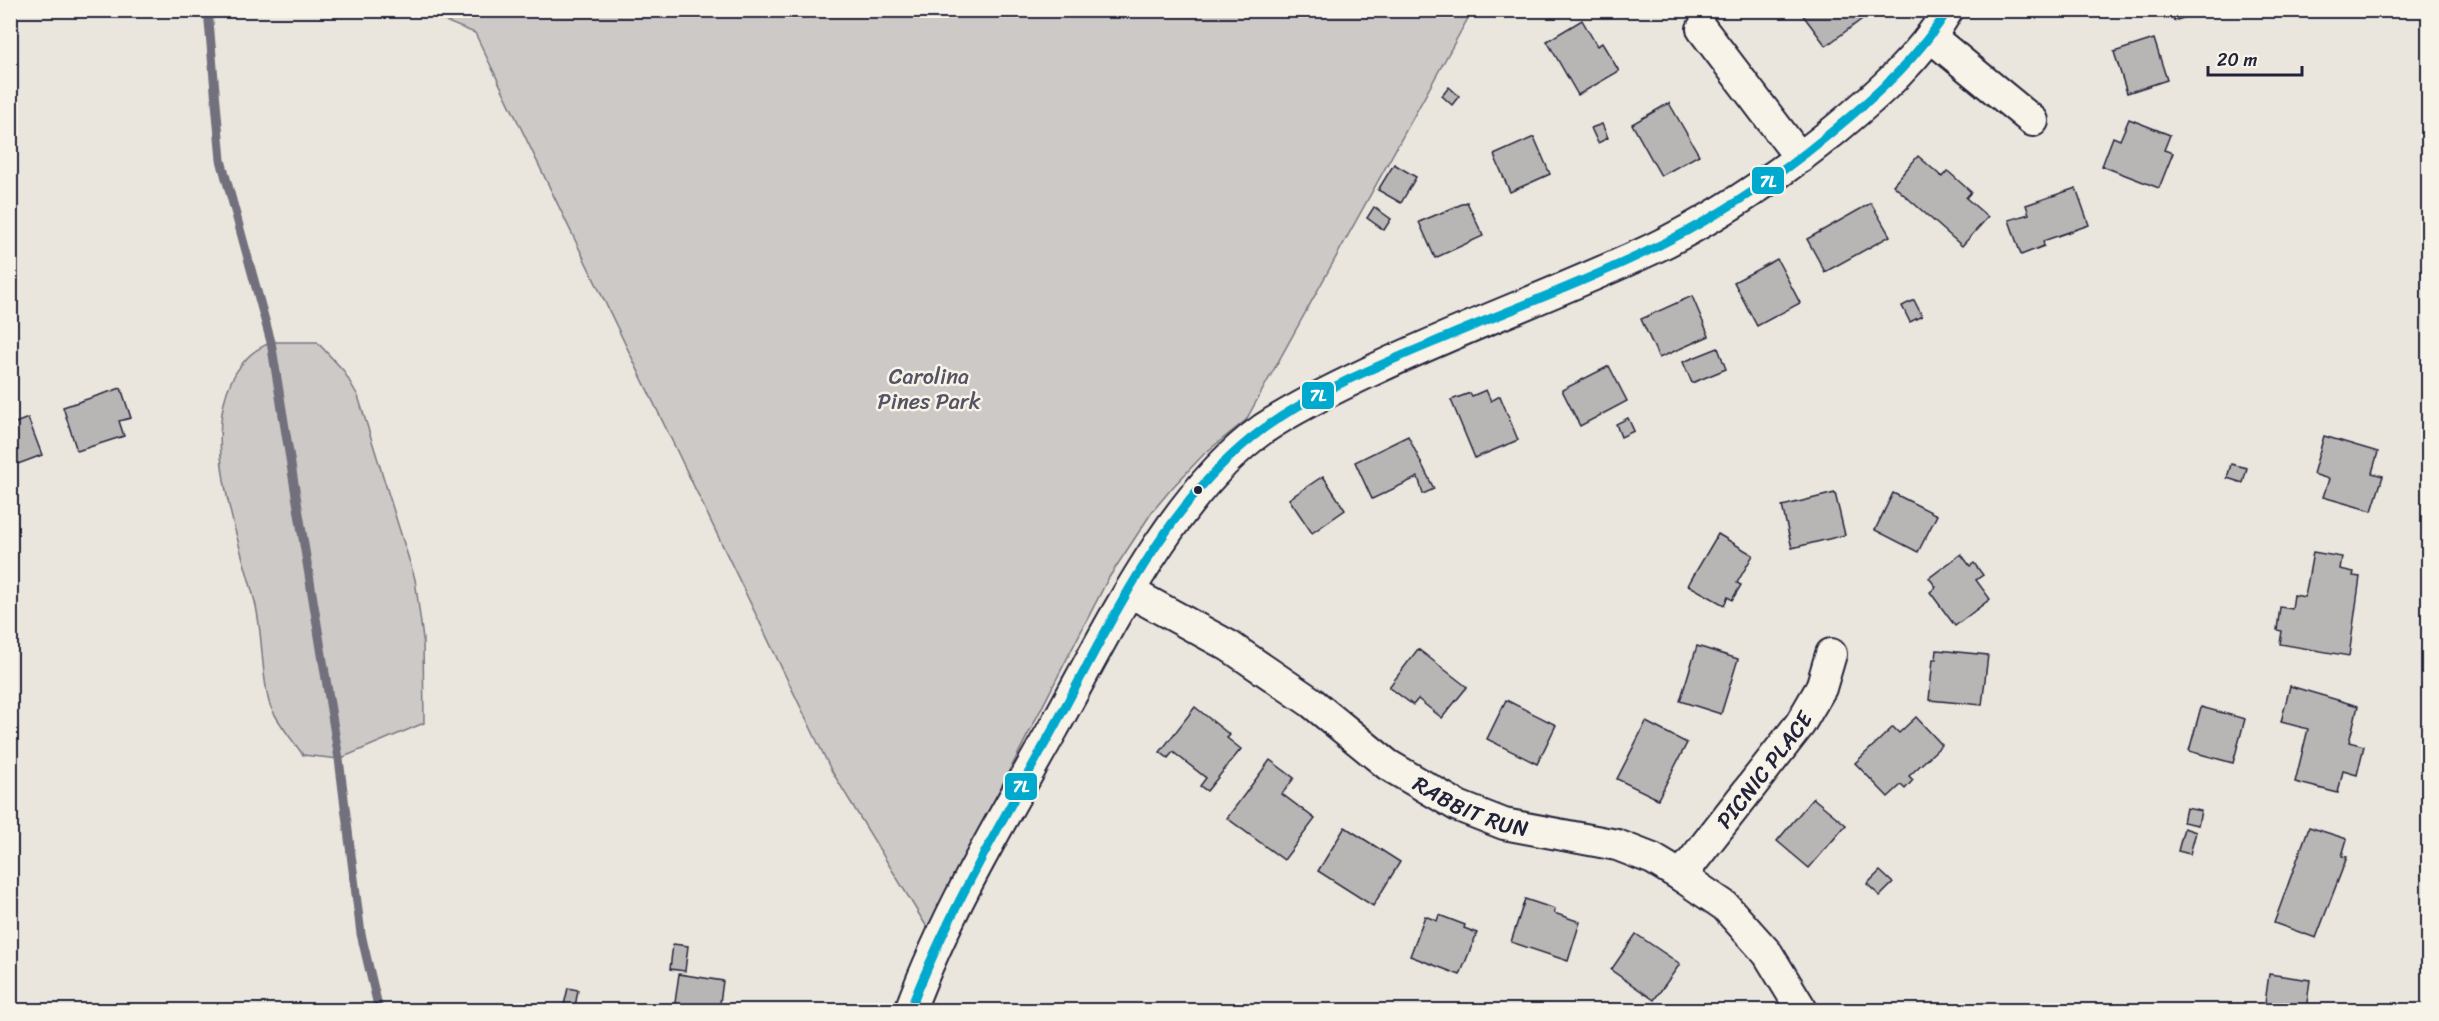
<svg xmlns="http://www.w3.org/2000/svg" width="2439" height="1021" viewBox="0 0 2439 1021" font-family="Sriracha,sans-serif">
	<style>
		.green { fill: #cdc9c6; stroke: #787680; stroke-width: 1.5 }
		.lines { fill: none; stroke-linecap: round; stroke-linejoin: round }
		.stream { stroke: #716f7b; stroke-width: 9 }
		.building { fill: #b8b6b5; stroke: #22223b; stroke-width: 1.5 }
		.street-casing { stroke: #22223b; stroke-width: 34 }
		.street { stroke: #f7f3e8; stroke-width: 30 }
		.bus-1-casing { stroke: #f7f3e8; stroke-width: 14 }
		.bus-1 { stroke: #00a9ce; stroke-width: 9 }
		.bus-dot { fill: #22223b; stroke: #f7f3e8; stroke-width: 2 }
		.labels { text-anchor: middle; dominant-baseline: central; stroke-width: 5; stroke-linejoin: round; paint-order: stroke }
		.park-label { font-size: 22px; fill: #555465; stroke: #f7f3e8 }
		.street-label { font-size: 22px; fill: #22223b; stroke: #f7f3e8 }
		.line-badge { stroke: #f7f3e8; stroke-width: 2 }
		.badge-label { font-size: 16px; text-anchor: middle; font-weight: bold; fill: #fff }
	</style>
	<rect width="100%" height="100%" fill="#eae6de"/>
	<filter id="ink" filterUnits="userSpaceOnUse"><feTurbulence type="fractalNoise" baseFrequency=".0167" numOctaves="2"/><feDisplacementMap in="SourceGraphic" scale="12" xChannelSelector="R" yChannelSelector="G"/><feConvolveMatrix kernelMatrix="1 2 1 2 8 2 1 2 1" color-interpolation-filters="sRGB"/></filter>
	<g filter="url(#ink)">
		<g class="green">
			<polygon points="420,11 1472,11 1246,420 1204,454 1172,488 1152,512 1108,579 928,929 831,770 475,33"/>
			<path d="M271,342H317L343,370L358,396L415,579L423,639L424,723L339,759L303,755C294,742 273,717 269,702C261,672 263,634 255,602C238,534 190,416 248,357C254,350 264,346 271,342Z"/>
		</g>
		<g class="lines">
			<polyline class="stream" points="208,10 221,160 271,342 339,759 361,934 379,1010"/>
		</g>
		<g class="building">
			<polygon points="1799,10 1868,10 1870,13 1826,46"/>
			<polygon points="2170,10 2191,10 2192,15 2174,21"/>
			<polygon points="1582,20 1597,46 1602,43 1619,71 1578,95 1547,41"/>
			<polygon points="2154,39 2167,80 2127,93 2114,52"/>
			<polygon points="1449,87 1459,96 1452,105 1442,96"/>
			<polygon points="1669,103 1699,155 1661,176 1632,124"/>
			<polygon points="2129,119 2170,135 2164,150 2173,153 2159,188 2102,166 2113,137 2120,140"/>
			<polygon points="1602,124 1608,138 1598,143 1591,128"/>
			<polygon points="1534,137 1550,174 1510,192 1494,155"/>
			<polygon points="1918,156 1942,177 1947,171 1950,173 1971,192 1966,198 1988,217 1962,246 1893,185"/>
			<polygon points="1394,164 1416,177 1401,203 1378,190"/>
			<polygon points="2076,188 2089,225 2043,241 2044,246 2021,255 2009,220 2029,214 2026,205"/>
			<polygon points="1467,202 1483,236 1435,258 1419,222"/>
			<polygon points="1871,203 1890,236 1825,272 1807,239"/>
			<polygon points="1374,207 1391,219 1384,230 1367,218"/>
			<polygon points="1777,259 1800,303 1757,326 1734,282"/>
			<polygon points="1692,296 1709,336 1659,358 1641,319"/>
			<polygon points="1914,300 1922,316 1910,322 1902,306"/>
			<polygon points="1718,348 1726,369 1692,383 1683,362"/>
			<polygon points="1609,366 1627,401 1580,426 1562,390"/>
			<polygon points="121,388 131,418 119,421 124,436 77,451 63,407"/>
			<polygon points="1486,390 1491,401 1500,396 1518,440 1475,458 1451,400 1470,393 1472,396"/>
			<polygon points="28,418 42,455 10,467 10,425"/>
			<polygon points="1628,418 1634,431 1621,437 1616,424"/>
			<polygon points="1408,436 1434,489 1423,494 1418,477 1372,499 1355,462"/>
			<polygon points="2324,436 2378,452 2372,473 2383,476 2372,511 2323,497 2329,479 2313,474"/>
			<polygon points="2231,464 2247,468 2243,483 2227,478"/>
			<polygon points="1323,476 1345,510 1312,533 1289,499"/>
			<polygon points="1835,493 1845,535 1792,548 1782,506"/>
			<polygon points="1893,493 1937,515 1918,552 1875,530"/>
			<polygon points="1718,534 1753,555 1737,583 1741,585 1732,600 1728,597 1724,605 1688,585"/>
			<polygon points="2313,552 2342,557 2340,569 2354,572 2353,576 2360,577 2349,656 2280,644 2282,631 2277,630 2280,607 2292,609 2294,595 2305,597"/>
			<polygon points="1961,554 1970,566 1974,563 1983,575 1976,580 1990,599 1955,626 1930,592 1936,587 1929,578"/>
			<polygon points="1697,646 1738,659 1721,714 1680,701"/>
			<polygon points="1418,649 1467,687 1442,718 1418,699 1413,705 1389,687"/>
			<polygon points="1937,650 1988,655 1982,705 1929,700 1933,659 1936,659"/>
			<polygon points="2290,686 2358,706 2349,742 2364,746 2357,775 2343,771 2338,793 2295,782 2308,729 2281,722"/>
			<polygon points="1506,700 1556,725 1537,764 1487,739"/>
			<polygon points="1195,707 1230,735 1227,738 1241,749 1207,791 1200,786 1206,778 1173,752 1168,758 1160,752"/>
			<polygon points="2201,707 2245,719 2233,763 2189,751"/>
			<polygon points="1916,717 1942,745 1909,776 1913,780 1905,789 1901,785 1888,797 1855,763 1893,727 1899,733"/>
			<polygon points="1646,722 1687,743 1658,799 1617,779"/>
			<polygon points="1270,760 1294,778 1282,794 1315,819 1284,860 1227,818"/>
			<polygon points="1813,798 1846,825 1809,868 1777,841"/>
			<polygon points="2186,808 2201,811 2198,825 2183,822"/>
			<polygon points="1345,827 1400,862 1373,906 1318,871"/>
			<polygon points="2309,827 2347,839 2342,856 2347,857 2316,938 2274,923"/>
			<polygon points="2184,828 2196,832 2190,854 2178,851"/>
			<polygon points="1880,871 1893,883 1880,896 1867,884"/>
			<polygon points="1525,899 1555,909 1554,913 1580,922 1568,961 1511,942"/>
			<polygon points="1439,915 1465,925 1464,928 1477,933 1460,975 1410,956 1425,916 1437,921"/>
			<polygon points="1636,934 1680,964 1654,1000 1611,970"/>
			<polygon points="673,944 688,946 685,971 670,969"/>
			<polygon points="679,974 723,981 719,1010 674,1010"/>
			<polygon points="2269,974 2310,980 2306,1010 2264,1010"/>
			<polygon points="568,988 578,990 575,1007 564,1005"/>
		</g>
		<g class="lines">
			<defs>
				<g id="street">
					<polyline points="1702,29 1800,158"/>
					<polyline points="1932,38 2033,121"/>
					<path id="s1" d="M1130,592L1229,646L1311,702L1388,765L1458,806L1504,824L1617,845L1653,859L1681,876L1725,906L1768,954L1802,1010"/>
					<path id="s2" d="M1681,876L1800,724L1821,688L1831,654"/>
					<path d="M910,1010C947,911 1001,821 1053,729C1107,632 1172,494 1263,429C1296,407 1333,389 1369,372C1462,327 1559,293 1652,249C1718,217 1778,176 1835,130C1877,95 1920,58 1948,10"/>
				</g>
			</defs>
			<use href="#street" class="street-casing"/>
			<use href="#street" class="street"/>
			<defs>
				<path id="bus-1" d="M910,1010C949,911 1002,821 1053,729C1111,624 1164,502 1263,429C1319,388 1395,359 1458,332C1523,305 1589,280 1652,249C1720,216 1783,174 1840,125C1881,91 1919,56 1948,10"/>
			</defs>
			<use href="#bus-1" class="bus-1-casing"/>
			<use href="#bus-1" class="bus-1"/>
		</g>
	</g>
	<circle class="bus-dot" cx="1198" cy="490" r="5"/>
	<g class="labels">
		<g class="park-label">
			<text x="929" y="376">Carolina<tspan x="929" dy="25">Pines Park</tspan></text>
		</g>
		<g class="street-label">
			<text stroke="none"><textPath href="#s2" startOffset="135">PICNIC PLACE</textPath></text>
			<text stroke="none"><textPath href="#s1" startOffset="405">RABBIT RUN</textPath></text>
		</g>
	</g>
	<g class="line-badge">
		<rect x="1751" y="166" width="34" height="29" rx="6" fill="#00a9ce"/>
		<rect x="1301" y="381" width="34" height="29" rx="6" fill="#00a9ce"/>
		<rect x="1004" y="772" width="34" height="29" rx="6" fill="#00a9ce"/>
	</g>
	<g class="badge-label">
		<text x="1768" y="187">7L</text>
		<text x="1318" y="401">7L</text>
		<text x="1021" y="792">7L</text>
	</g>
	<rect width="2439" height="1021" fill="none" stroke="#f7f3e8" stroke-width="36"/>
	<rect x="18" y="18" width="2403" height="985" fill="none" stroke="#22223b" stroke-width="2" filter="url(#ink)"/>
	<path d="M2208 66v9h94v-9" fill="none" stroke="#22223b" stroke-width="3"/>
	<text x="2217" y="66" font-size="18" fill="#22223b" stroke="#f7f3e8" stroke-width="4.5" paint-order="stroke">20 m</text>
</svg>
